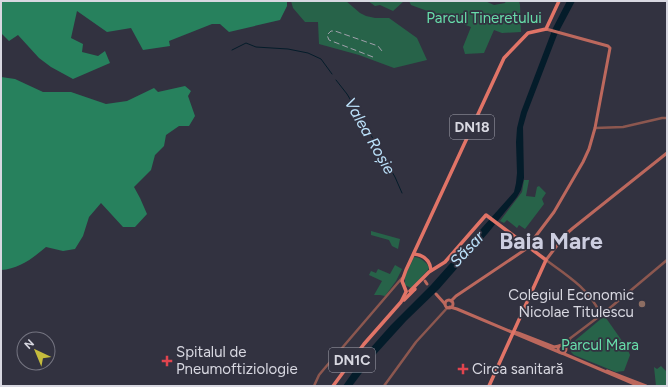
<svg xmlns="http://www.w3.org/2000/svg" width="668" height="387" viewBox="0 0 668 387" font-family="Figtree,sans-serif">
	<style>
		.green { fill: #276349 }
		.forest { fill: #27815d }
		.water { fill: #041c2a }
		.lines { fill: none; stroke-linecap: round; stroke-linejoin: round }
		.stream { stroke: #041c2a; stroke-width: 1 }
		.tertiary { stroke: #8c574f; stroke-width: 2.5 }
		.secondary { stroke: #bc685d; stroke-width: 3 }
		.primary { stroke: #e17467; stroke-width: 3.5 }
		.rail { stroke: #a0a0ab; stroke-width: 1; stroke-dasharray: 6 3; stroke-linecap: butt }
		.education-dot { fill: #8d6e63; stroke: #323240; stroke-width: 1.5 }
		.health-dot { fill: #e0444e; stroke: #323240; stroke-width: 1.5 }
		.labels { text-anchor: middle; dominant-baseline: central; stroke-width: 3.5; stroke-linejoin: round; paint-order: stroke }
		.shield { fill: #323240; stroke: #a6a6b1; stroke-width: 1 }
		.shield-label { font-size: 14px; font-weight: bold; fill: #d8d8e1 }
		.park-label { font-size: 15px; fill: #67ddaa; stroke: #323240 }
		.poi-label { font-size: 15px; fill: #d8d8e1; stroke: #323240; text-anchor: start }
		.water-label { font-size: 16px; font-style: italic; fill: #bde3fc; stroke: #323240 }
		.town-label { font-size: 23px; font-weight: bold; fill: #cdcee0; stroke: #323240 }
	</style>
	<rect width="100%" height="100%" fill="#323240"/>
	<g class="green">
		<polygon points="291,1 346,1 360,13 366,16 375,18 389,18 417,38 427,60 394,68 359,55 319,44 318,22 305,22 293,8"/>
		<polygon points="368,1 404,1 393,11 380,5 375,6"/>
		<polygon points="409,1 485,1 494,5 505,3 506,1 519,1 520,5 521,32 502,33 494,30 484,53 465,54 463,47 471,27 411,5"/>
		<polygon points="524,180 529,180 526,196 535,197 537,187 539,186 546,193 542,199 544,204 525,229 519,225 517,228 507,220 504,223 500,221 522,192"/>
		<polygon points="371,231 400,239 398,249 392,246 389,240 371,235"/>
		<path d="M414,257C420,257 426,262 429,267L428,270L411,288L405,285V276Z"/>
		<polygon points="395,265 402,269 396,281 385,296 380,295 374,295 382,281 369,275 371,271 376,273 378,269 390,274"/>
		<polygon points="602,318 606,318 627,348 630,355 624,371 616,372 574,355 571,352 570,346 572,343"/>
		<polygon points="661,366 667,372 667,386 656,386 654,367 657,369"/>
	</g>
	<g class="forest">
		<polygon points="1,1 287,1 287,6 280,20 229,32 220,24 212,24 169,41 170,46 143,50 131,28 107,32 77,11 71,38 83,44 82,52 98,56 105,51 110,63 73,79 51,67 39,58 18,35 9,41 1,33"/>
		<path d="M1,77L15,79L43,92H71L106,104L127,101L154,88L158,92L185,86L191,91L188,96L195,116L189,126H179L166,135L164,146L155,155L151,170L134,187L140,198L147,214L135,227H123L101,203L89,217L83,236L75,249L63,251L46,247C33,258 19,269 1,270Z"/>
	</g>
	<polygon class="water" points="567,1 575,1 557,35 527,113 523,127 524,178 521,190 517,197 488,233 439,289 406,321 376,354 352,386 343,386 367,352 391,325 431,285 514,192 516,183 517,173 516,142 517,128 521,112 553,28"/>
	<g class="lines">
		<g class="stream">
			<polyline points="232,50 246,43 256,47 288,49 308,53 321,59 332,74"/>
			<polyline points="336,80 347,94 356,109 395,177 402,193"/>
		</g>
		<g class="tertiary">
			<polyline points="595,128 623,127 662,118 667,118"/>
			<path d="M546,260C568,276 588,288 600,313"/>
			<circle cx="603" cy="313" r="2"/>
			<polyline points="605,312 667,260"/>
			<polyline points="560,346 601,315"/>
			<polyline points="566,348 570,340"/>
			<polyline points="314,386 319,375 324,369 402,278"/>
			<polyline points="384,386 416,342 448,307"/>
		</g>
		<g class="secondary">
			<polyline points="546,260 565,235 573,228 667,153"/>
			<polyline points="425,281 427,284"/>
			<polyline points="436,294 445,304"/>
			<circle cx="449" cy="304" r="4"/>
			<polyline points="451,301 456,296 526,249 554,212 583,162 589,149 595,128 610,48 608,46 546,29"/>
			<polyline points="450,307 457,309 559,352"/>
			<polyline points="514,332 518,333 554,347 559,346"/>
			<circle cx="562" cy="349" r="4"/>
			<polyline points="562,353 639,386"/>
			<polyline points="607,371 646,386"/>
		</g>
		<g class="primary">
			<path d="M414,254C423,255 430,260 431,270"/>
			<polyline points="406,291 402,281 406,270 504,58 528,33 546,29 559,1"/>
			<polyline points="410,291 429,272 445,262 486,215 546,260 489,386"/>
			<polyline points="404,300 415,289"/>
			<polyline points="333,386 364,344 401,302 406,292"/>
		</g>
		<polyline class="rail" points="373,57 329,40 327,35 331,31 335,31 378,46 382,51"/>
	</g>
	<circle class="education-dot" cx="642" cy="304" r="4"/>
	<g class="health-dot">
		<path d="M165 355h4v4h4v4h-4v4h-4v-4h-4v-4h4z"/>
		<path d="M461 363h4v4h4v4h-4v4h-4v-4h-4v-4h4z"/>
	</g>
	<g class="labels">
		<g class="shield">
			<rect x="450" y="115" width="44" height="24" rx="3"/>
			<rect x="329" y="348" width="46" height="24" rx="3"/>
		</g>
		<g class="shield-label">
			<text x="472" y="127">DN18</text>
			<text x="352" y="360">DN1C</text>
		</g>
		<g class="park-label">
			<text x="484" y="18">Parcul Tineretului</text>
			<text x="600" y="345">Parcul Mara</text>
		</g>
		<g class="poi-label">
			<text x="634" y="295" text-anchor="end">Colegiul Economic<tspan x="634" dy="17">Nicolae Titulescu</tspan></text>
			<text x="176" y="352">Spitalul de<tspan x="176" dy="17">Pneumoftiziologie</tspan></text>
			<text x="472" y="369">Circa sanitară</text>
		</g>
		<g class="water-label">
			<text transform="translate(370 136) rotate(60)">Valea Roșie</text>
			<text transform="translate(467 249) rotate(-47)">Săsar</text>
		</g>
		<g class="town-label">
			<text x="551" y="241">Baia Mare</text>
		</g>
	</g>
	<rect width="668" height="387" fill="none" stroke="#d8d8e1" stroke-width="4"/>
	<g transform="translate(36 351) rotate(316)"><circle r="19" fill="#323240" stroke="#747480"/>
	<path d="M0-3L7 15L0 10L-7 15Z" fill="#c5bc3d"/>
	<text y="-6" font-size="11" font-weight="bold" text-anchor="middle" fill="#d8d8e1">N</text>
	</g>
</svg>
